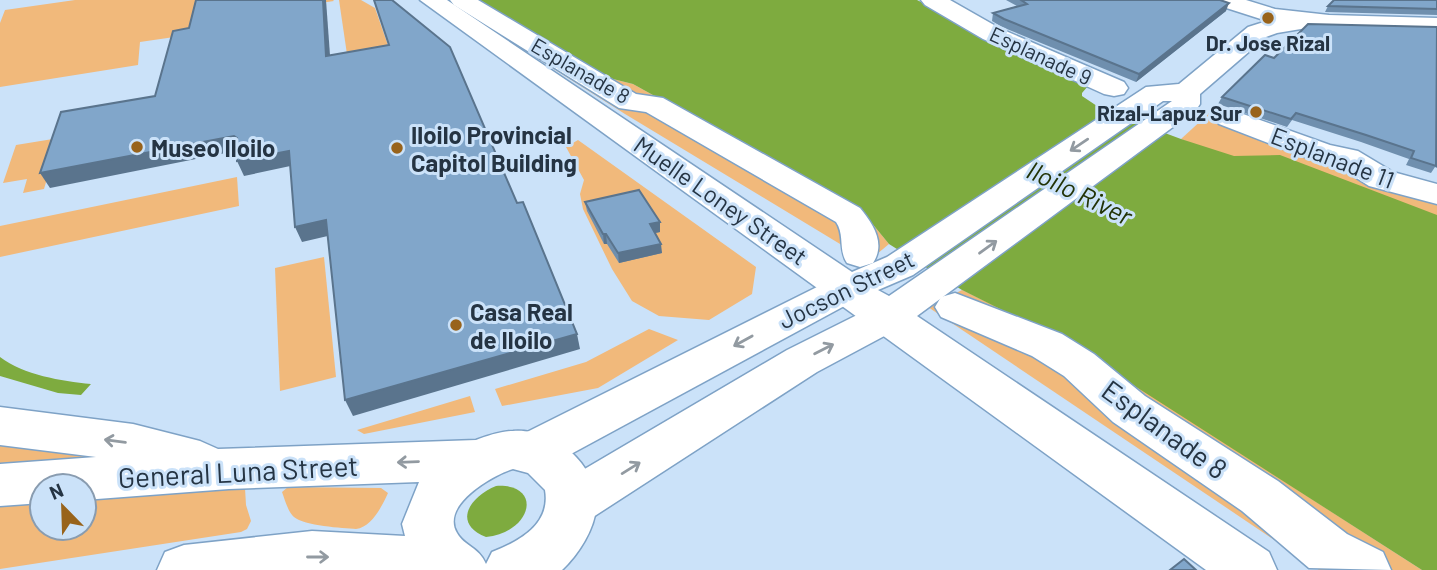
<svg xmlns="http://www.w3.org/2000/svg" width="1437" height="570" viewBox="0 0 1437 570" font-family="Barlow,sans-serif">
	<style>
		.green { fill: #f1b97b }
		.water { fill: #7eab3f }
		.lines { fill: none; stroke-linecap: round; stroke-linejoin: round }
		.street-casing { stroke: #7ea2c6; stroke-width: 3 }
		.secondary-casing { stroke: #7ea2c6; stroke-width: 3 }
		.primary-casing { stroke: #7ea2c6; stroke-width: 3 }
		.highway-casing { stroke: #7ea2c6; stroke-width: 3 }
		.street { fill: #fff; fill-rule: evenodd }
		.secondary { fill: #fff; fill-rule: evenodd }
		.primary { fill: #fff; fill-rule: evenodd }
		.highway { fill: #fff; fill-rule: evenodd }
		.wall { fill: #6f8fae }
		.shaded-wall { fill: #5a748d }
		.building { fill: #81a6ca; stroke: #5a748d; stroke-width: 2 }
		.oneway { stroke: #929aa1 }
		.poi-dot { fill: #98631b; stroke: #cbe2f9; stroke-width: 2.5 }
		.labels { text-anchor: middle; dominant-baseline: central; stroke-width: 6; stroke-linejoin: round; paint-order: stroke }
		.far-poi-label { font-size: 21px; font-weight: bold; fill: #253443; stroke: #cbe2f9 }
		.far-street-label { font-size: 21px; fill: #253443; stroke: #cbe2f9 }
		.poi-label { font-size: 24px; font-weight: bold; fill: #253443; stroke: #cbe2f9; text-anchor: start }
		.street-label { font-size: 24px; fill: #253443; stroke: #cbe2f9 }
		.water-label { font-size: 26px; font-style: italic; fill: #223306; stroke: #cbe2f9 }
		.near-street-label { font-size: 28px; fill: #253443; stroke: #cbe2f9 }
	</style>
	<rect width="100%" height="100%" fill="#cbe2f9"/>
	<g class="green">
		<polygon points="75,0 333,0 334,1 192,22 188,35 140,42 138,65 0,87 0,23 5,10"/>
		<polygon points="339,0 361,0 375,8 391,54 348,61"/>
		<polygon points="445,0 486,0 597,75 633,84 861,210 889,244 877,254 845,247 625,114"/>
		<polygon points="1217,106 1437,187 1437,256 1181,139"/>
		<polygon points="59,138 44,189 23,193 27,179 3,183 16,145"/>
		<polygon points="578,140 756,267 752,294 709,320 659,316 632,301 612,269 583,209 580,194 584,180 566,147"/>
		<polygon points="237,177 239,206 0,257 0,226"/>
		<polygon points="324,257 336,377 280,391 275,268"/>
		<polygon points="962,290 1066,341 1422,570 1319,570 928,307"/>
		<polygon points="649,329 678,340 598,388 502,406 495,389 586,362"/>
		<polygon points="470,396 475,412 364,434 357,430"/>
		<polygon points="0,443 109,457 0,466"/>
		<path d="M288,487L381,488L388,493C382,506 372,527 356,529C343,528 304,526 294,517C288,512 285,500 282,492Z"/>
		<polygon points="245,488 246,505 251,521 247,529 241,532 0,569 0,503 42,498 42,528 84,528 84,496"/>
	</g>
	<g class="water">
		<polygon points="472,0 917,0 1088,86 1082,93 1082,96 1103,110 1181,139 1234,156 1280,155 1437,215 1437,570 1422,570 1066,342 962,290 889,244 861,210 633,84 597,75"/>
		<path d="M0,357C24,375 61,381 91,384L81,395L58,393L0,376Z"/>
		<path d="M496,486C543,483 533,532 486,537C451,523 471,496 496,486Z"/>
	</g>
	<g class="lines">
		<defs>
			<g id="street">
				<path d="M450,0H478L636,94L663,98L860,208C873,224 886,243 873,263L860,267L847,263C838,250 845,235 836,222L646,112L619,108L454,5Z"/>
				<polygon points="921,0 950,0 1001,29 1124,82 1128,88 1124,94 1114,96 1104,94 983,39 925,5"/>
				<polygon points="1229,109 1330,145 1358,151 1393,172 1437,184 1437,204 1369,186 1336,165 1310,159 1219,124 1214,118 1219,112"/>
				<polygon points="955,293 1062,334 1094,354 1145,396 1278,481 1347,534 1383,552 1391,570 1309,568 1242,511 1113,422 1064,376 1032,356 941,317 935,307 941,297"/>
			</g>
			<path id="secondary" d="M420,0H447L852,272L887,257L1146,87L1179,84L1248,27L1267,21L1217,5L1213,0H1246L1275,9L1329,15L1437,18V32L1307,28L1277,33L1266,37L1200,94V104L1196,110L917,316L1269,552L1277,570H1206ZM1163,101H1172L889,296L878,290L913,275Z"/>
			<g id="primary">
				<polygon points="847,275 861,279 866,288 861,297 547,467 530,473 513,467 506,453 513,439 833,279"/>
				<polygon points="889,302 903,306 909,316 903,326 817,372 590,519 572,525 554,519 547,503 554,487 787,350 875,306"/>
			</g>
			<path id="highway" d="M0,407L133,424L200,441L218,449L476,440C487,436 501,431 513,431C553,428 597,463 596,505C596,528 578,555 562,570H157L165,552L184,545L312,531L405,536L402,524L419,482L229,489L84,500V486H42V503L0,506V464L96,457L0,445ZM513,469L528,473L545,490C551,524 520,541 492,552L486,564C479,547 464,546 457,533C440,505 493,475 513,469Z"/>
		</defs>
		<use href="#street" class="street-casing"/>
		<use href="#secondary" class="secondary-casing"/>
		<use href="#primary" class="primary-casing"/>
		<use href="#highway" class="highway-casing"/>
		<use href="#street" class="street"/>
		<use href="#secondary" class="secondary"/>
		<use href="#primary" class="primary"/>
		<use href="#highway" class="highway"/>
	</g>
	<g class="wall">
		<polygon points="1006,0 1220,0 1226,11 1136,82 1002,27 992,21 993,13 1017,6"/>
		<polygon points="1437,0 1437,15 1325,12 1328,6"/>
		<polygon points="1437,27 1437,168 1435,167 1431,173 1406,165 1409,159 1361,142 1292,120 1287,127 1218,104 1222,97 1274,58"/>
		<polygon points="585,202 660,222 660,232 655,233 662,253 619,263 607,244 604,244 587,211"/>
	</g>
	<g class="shaded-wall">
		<polygon points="323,0 326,0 331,69 326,56"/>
		<polygon points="1229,3 1226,11 1136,82 1139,74"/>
		<polygon points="234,136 241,150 50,188 40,173"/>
		<polygon points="289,151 295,165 244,176 237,161"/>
		<polygon points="326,220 332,235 302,242 295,227"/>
		<polygon points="660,222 660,232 650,234 650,224"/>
		<polygon points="603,234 606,234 607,244 604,244"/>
		<polygon points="661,244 662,253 619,263 618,253"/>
		<polygon points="577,334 580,349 353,416 345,400"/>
	</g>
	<g class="building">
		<polygon points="196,0 323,0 326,56 389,45 374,0 392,0 450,47 517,203 523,202 577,334 345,400 326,220 295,227 289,151 237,161 237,138 234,136 40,173 61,112 155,96 173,31 189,28"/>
		<polygon points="1021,0 1220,0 1229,3 1139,74 1004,19 993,13 1027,4"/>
		<polygon points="1334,0 1437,0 1437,9 1328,6"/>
		<polygon points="1308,24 1437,27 1436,166 1411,158 1414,151 1366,135 1296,113 1291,119 1222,97 1265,55 1274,58"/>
		<polygon points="639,190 660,222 650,224 661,244 618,253 606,234 603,234 585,202"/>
		<polygon points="1184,559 1196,570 1170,570"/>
	</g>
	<defs><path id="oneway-shaft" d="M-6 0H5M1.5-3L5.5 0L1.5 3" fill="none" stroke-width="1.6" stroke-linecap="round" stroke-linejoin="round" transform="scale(1.75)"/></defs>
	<g class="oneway">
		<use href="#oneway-shaft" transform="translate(1079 145) rotate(146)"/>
		<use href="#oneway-shaft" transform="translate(988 247) rotate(-36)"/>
		<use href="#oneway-shaft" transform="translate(743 341) rotate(151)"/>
		<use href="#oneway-shaft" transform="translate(824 349) rotate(-27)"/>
		<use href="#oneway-shaft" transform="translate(115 441) rotate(-173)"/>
		<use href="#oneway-shaft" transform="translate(408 462) rotate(178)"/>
		<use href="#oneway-shaft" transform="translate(631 468) rotate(-32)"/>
		<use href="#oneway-shaft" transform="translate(318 557)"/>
	</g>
	<g class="poi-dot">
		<circle cx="1268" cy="18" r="7"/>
		<circle cx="1256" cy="112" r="7"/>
		<circle cx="137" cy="147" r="7"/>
		<circle cx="397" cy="148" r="7"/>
		<circle cx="456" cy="325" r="7"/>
	</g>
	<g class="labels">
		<g class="far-poi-label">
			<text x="1268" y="42">Dr. Jose Rizal</text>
			<text x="1242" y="112" text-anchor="end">Rizal-Lapuz Sur</text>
		</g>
		<g class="far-street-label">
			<text transform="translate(1041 55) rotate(25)">Esplanade 9</text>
			<text transform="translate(581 70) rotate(30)">Esplanade 8</text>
		</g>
		<g class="poi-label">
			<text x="411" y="134">Iloilo Provincial<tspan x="411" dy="28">Capitol Building</tspan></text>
			<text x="151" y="147">Museo Iloilo</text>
			<text x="470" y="311">Casa Real<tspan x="470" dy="28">de Iloilo</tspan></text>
		</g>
		<g class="street-label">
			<text transform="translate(1333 157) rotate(21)">Esplanade 11</text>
			<text transform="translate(721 200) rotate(35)">Muelle Loney Street</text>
			<text transform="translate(846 289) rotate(-26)">Jocson Street</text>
		</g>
		<g class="water-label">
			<text transform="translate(1080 192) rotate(26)">Iloilo River</text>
		</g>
		<g class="near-street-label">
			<text transform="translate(1165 429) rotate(36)">Esplanade 8</text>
			<text transform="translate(238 471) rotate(-3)">General Luna Street</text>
		</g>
	</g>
	<g transform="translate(63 507) rotate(337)"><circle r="33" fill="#cbe2f9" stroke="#899cb0" stroke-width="2"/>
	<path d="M0-5L12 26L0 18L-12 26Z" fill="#98631b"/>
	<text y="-10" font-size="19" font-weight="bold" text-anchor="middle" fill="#253443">N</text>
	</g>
</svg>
